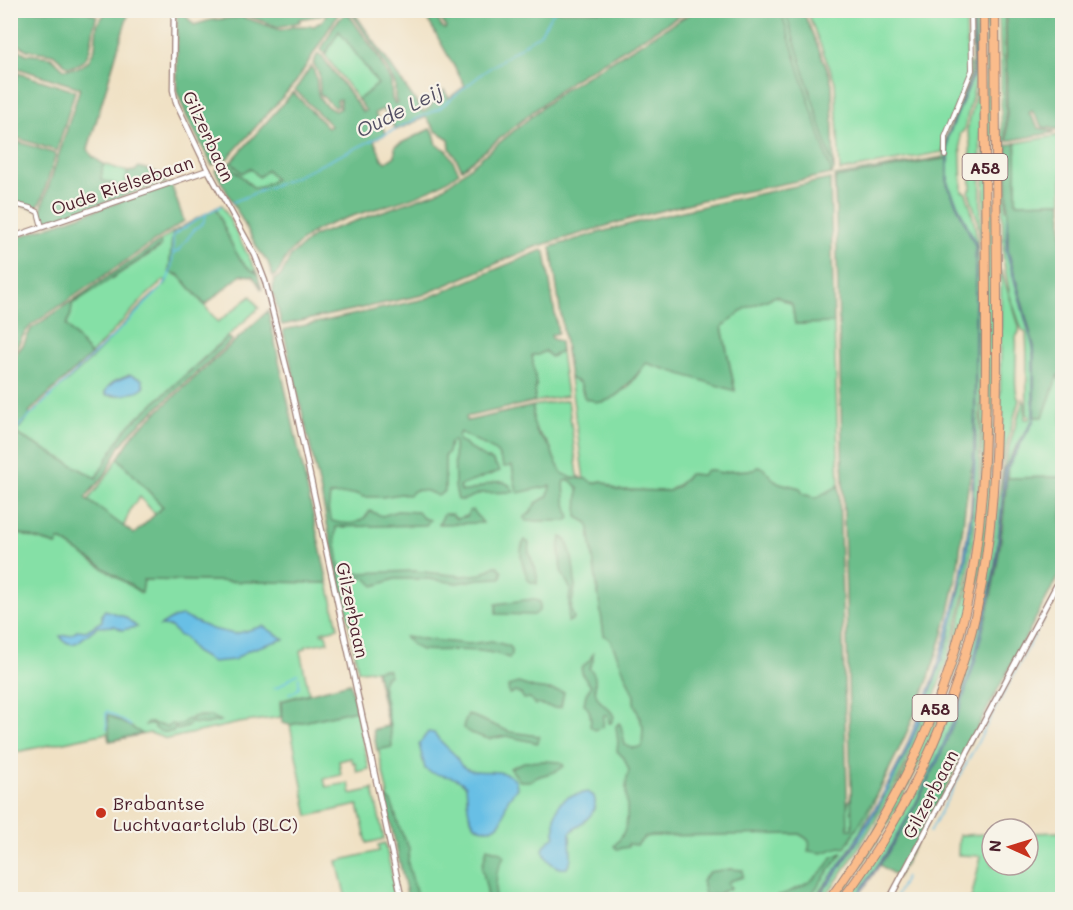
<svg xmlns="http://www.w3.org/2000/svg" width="1073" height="910" viewBox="0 0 1073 910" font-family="Mali,sans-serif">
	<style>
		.green { fill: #85e0a6; stroke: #688068; stroke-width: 1.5; fill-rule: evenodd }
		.forest { fill: #6cbe8b; stroke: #5b6e5b; stroke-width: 1.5 }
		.water { fill: #68bfe5; stroke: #596f88; stroke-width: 1.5 }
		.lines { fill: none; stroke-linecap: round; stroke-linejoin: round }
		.stream { stroke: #68bfe5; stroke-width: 1.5 }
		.minor-casing { stroke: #9d8078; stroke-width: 6 }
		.tertiary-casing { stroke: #9d8078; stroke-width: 7 }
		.motorway-casing { stroke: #9d8078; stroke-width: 10 }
		.minor { stroke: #fff; stroke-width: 4 }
		.tertiary { stroke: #fff; stroke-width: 4.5 }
		.motorway { stroke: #fabc8b; stroke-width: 8 }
		.poi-dot { fill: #c8321e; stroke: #f7f3e8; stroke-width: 2 }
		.labels { text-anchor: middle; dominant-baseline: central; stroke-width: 4.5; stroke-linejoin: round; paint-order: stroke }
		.shield { fill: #f7f3e8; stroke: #7e5f64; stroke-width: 1.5 }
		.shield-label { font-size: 16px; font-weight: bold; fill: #4a1f2b }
		.street-label { font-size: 18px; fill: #4a1f2b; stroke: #f7f3e8 }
		.poi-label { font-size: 18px; fill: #4a1f2b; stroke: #f7f3e8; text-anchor: start }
		.water-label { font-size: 20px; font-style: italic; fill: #534f63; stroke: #f7f3e8 }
	</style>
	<rect width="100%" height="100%" fill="#f7f3e8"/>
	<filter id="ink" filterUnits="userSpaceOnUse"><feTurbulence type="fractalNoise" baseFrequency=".0167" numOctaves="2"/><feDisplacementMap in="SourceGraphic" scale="12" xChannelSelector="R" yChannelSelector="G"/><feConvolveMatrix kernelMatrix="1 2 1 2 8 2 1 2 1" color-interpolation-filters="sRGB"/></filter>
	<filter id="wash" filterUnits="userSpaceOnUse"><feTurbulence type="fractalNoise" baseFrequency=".008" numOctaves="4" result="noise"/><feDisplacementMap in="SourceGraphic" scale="24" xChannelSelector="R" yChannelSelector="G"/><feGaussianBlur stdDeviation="1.35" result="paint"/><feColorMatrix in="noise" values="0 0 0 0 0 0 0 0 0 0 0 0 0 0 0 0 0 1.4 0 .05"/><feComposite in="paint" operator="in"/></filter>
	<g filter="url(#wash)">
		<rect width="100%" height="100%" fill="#f0e1c4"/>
		<g class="green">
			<path d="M972,10L974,71L947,137L975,72V11H978L977,76L964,130L960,134L962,191L966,193C985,246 980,303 980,359C980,408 981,459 977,508C964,651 909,785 823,899L817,900L850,854L876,813L915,734L927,703L949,639L967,554L972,513L976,449V244L948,184L947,155V158L836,178L837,229L834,178L835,176L943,157L946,139L972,71Z"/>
			<polygon points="781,11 785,11 834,170 832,174"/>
			<polygon points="807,11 966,11 967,60 970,64 970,72 943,137 943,152 840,171 835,82"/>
			<path d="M986,11H992C993,111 993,211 994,312C994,418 996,526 968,630C941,731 899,814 839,899L832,900L860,860L942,697L981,532Z"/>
			<path d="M999,11H1004L1006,204V209H1008L1006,250L1033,347V419L1034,417H1043L1058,374L1062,384V477L1007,478L1008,468L1033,421C1024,436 1011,452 1005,468C1000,480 1003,499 1001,513C998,546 993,579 986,612C962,715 919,815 854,899L847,900C911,811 959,711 983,604C993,561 994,517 1002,474C1007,448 1017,424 1023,399L1025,403V419H1029V416L1027,415C1026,386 1028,362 1026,333L1022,330L1010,296L1003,257L1001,67Z"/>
			<polygon points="339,30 378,84 358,100 325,55"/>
			<polygon points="980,65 981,245 977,218 969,192 971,188 970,140 967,130 977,89"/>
			<polygon points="1062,135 1062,202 1016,203 1016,143"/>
			<polygon points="231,162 241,172 250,167 259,177 267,170 275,179 262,187 254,188 228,164"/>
			<polygon points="103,164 128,172 123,187 100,180"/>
			<path d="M222,205L257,273C235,266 225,227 216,208Z"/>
			<path d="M173,232L170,272L181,277L218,322L251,296L259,308L131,424L96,478L15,433C35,406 63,386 87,363C114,337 136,307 165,285L167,281L164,280L144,298L91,355L66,325L71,314L72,304L161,247L160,241ZM130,375L135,392L115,396L106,395L105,392C110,381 119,380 130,375Z"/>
			<path d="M1001,270L1019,326V332L1016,337C1018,352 1012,389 1019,400L1000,469Z"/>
			<path d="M776,296L792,304L795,324L834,323L839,485C832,491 823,492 817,499L803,494L800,488L784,485L754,470L731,471L720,473L713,470L702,475L692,474L669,491L617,490L601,481L593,483L584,480L570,378L580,383L584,397L597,402L628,388L646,363L735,390L722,327L746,308Z"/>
			<polygon points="545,351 549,355 554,356 561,351 567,396 534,402 536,383 531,357 532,354 538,355"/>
			<path d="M568,400L578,476L581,478L607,590L839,833L858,773L889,771L857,838L835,871L813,899H410L374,729L388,726L376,670L358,671L326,497L423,472L457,429L557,465C554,459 551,448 547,442C534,429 531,426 533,406Z"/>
			<polygon points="118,458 163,507 155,514 140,497 131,508 123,528 88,500 107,476"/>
			<polygon points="10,531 56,545 59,540 62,541 141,593 144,580 328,583 338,628 321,632 322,634 326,634 328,642 306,646 306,648 300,651 309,693 280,701 281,717 239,723 167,739 150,733 109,741 107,733 11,753"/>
			<polygon points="356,710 369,769 357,772 355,763 353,763 351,758 339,761 341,775 324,779 326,787 349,783 351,794 373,789 384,839 367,843 358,805 308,816 290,725"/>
			<polygon points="1062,832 1062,899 971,899 981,856 958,855 959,835 992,834 992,865 1028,865 1028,833"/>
			<polygon points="385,843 397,899 346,899 337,861 379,851 378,845"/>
		</g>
		<g class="forest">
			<path d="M11,10L86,11L97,16C89,35 97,64 68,67L53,54L27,50L11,40Z"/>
			<polygon points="243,10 325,10 325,11 323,15 299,19 300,22 278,27 243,14"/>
			<polygon points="107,11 129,11 88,149 92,156 103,164 101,180 123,187 128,172 135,171 139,167 165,175 166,182 62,217 48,223 44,221 40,213 80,88 11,66 10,44 26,54 51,57 64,69 78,68 88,62 95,48 97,24"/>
			<polygon points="328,11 340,11 296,82 228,158 212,165 187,117 177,91 177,13 184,14 194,25 211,20 242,17 281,30 295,26 314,26 323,20"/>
			<path d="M350,11H353L423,112L429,108L444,90L449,98L465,86L423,11H434L441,26L445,29L446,27L440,18L438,11H688L571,81L462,169L450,148L449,139L436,131L426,117L396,130L383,109L375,113L386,134L374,140L382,159L386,162L395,156V146L430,129L434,133L437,145L447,150L459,172C418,205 363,207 317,230C306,236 293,248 286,258C281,265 281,273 273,277L268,262L258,249L215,170L228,164L254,188L262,187L275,179L267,170L259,177L250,168L242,173L231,162L293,92L328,128L331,126L295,90L311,66C324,83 307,97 335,111L340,109V99L337,100L338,106L335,108L320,94L319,74L313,63L318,54L322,56L363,112L366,111L358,100L378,84L339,31L325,55L321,50L335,24L347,12L377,55L391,82L392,99L395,104L397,103L395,99V84L379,54Z"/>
			<polygon points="694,11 781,11 832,174 702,200 630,219 535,247 423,295 282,325 273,292 274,280 281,275 291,256 313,236 437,192 458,177 563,90"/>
			<polygon points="785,11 803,11 830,76 832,85 834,170"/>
			<polygon points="1006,11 1062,11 1062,130 1043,127 1032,111 1029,113 1039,128 1056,132 1007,141"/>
			<polygon points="18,73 75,91 57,151 11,136 11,100"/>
			<polygon points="10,139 56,154 42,199 36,209 11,202"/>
			<polygon points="1016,143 1016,203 1062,202 1062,384 1058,375 1043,417 1034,417 1034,346 1008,250 1007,145"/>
			<path d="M948,158V184L977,248L974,459C963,500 963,543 955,584C936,679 896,766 845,848L840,847L822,853L808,851C812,841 808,839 799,834L650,836L645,837L637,845L628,844V847L617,849L614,846C639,821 619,797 629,770L624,758L617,751L618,742L616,726L619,723L621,726L625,745L632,748L642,747L643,727L634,702V696L617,655L610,640L604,635L588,523L577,517L578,488L570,480L564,481L565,500L570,518L566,521H526L524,518L530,513L536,503L548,496L550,486L518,493C514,483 514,475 512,466L504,467L498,454L494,450L460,432L458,436L459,441L485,458L492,460L500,471L460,486L461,491C477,495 502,467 514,492L481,493L464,500H458L455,487L454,441L450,442L448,453L445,455V491L438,496L427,491L416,490L408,495L401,494L382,497H363L358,494L330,495L328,512L332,521C346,525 361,526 370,511L382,516L397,511L418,512L423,518L430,520L426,525L336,527L335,538L344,596L343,603L320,488L283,330L425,299L542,250L545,252L558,333L551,335L552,339L560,341L561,351L551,357L545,351L538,355H532L536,383L534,402L466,417L467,421L533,406V421L537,433L551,448L554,458L562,473L572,478L587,479L593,483L603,481L617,490L669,491L677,487L689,474L702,475L707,470H713L720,473L731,471L754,470L757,467H762L776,482L800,488L803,494L817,498C824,492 832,491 839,485L848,829H852L835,178Z"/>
			<path d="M830,179L834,323L795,324L792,304L776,296L746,308L722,327L735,391L646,363C637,375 616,403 599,402C593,402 592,398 586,400L580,383L570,378L551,247C642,218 737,198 830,179Z"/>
			<path d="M171,184L184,221L32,325C22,333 20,344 11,355L10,240Z"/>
			<path d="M216,208C225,227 236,266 257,273L262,290L253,276L241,275L205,305L179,275L169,272L172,237L173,232Z"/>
			<polygon points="160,241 161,246 72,304 71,314 66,325 91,355 29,412 31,414 15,433 96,478 122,434 131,424 228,337 232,340 224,348 133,430 120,446 105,475 85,498 134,534 163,507 118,458 135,432 268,311 328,583 144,580 142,593 62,541 59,540 57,545 11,531 11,360 23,345 31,329"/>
			<path d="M1062,477V569L898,877L880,865C939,773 978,672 997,565C1002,536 1004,507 1007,478Z"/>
			<polygon points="473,510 483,523 439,524 444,514 452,514 456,519 467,516 469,511"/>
			<path d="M561,537L565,539C572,550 575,573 575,586C574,600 568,605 574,619L568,622L570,588L561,571L559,550Z"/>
			<path d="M525,540L529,543C526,558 539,565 537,584L529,581C524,569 516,552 525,540Z"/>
			<polygon points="495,566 498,566 502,572 501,578 479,579 457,583 429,579 395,579 374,586 366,578 352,577 353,574 358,573 414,571 462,576 482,574"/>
			<polygon points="533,599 540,602 540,610 534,615 496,614 496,604"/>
			<path d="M405,637L468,644L492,641L509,646L512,649V655L509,658C481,646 451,652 421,650L413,646Z"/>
			<path d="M593,654V661L589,668C599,676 593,684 596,694C600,706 611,707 614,717L611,723H609L608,715H604L603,727L595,730L590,726C592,719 590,708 584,704L586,694L591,686L583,676L581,668L589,661Z"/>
			<path d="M384,669L388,670L390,675L384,678L382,684C386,704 391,725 392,747L377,750L373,730L389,726L376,670Z"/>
			<polygon points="350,683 356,710 290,725 282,723 281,701"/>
			<polygon points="518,683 534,688 564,692 561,707 555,708 537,704 535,705 530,698 524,699 521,694 515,692 509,694 508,686"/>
			<path d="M107,714C115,719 140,731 142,734L110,741Z"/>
			<polygon points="468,714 510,732 539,736 538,743 507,736 489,739 470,733 463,727"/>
			<path d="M202,716H211L220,721L206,724L190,723L187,727L178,730L175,727L174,731C166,733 158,734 153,725H145L147,722L168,727L170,724L180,725L188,719L191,720L192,717Z"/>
			<path d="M544,761L560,762L564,766C556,775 540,773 530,781H520L510,768L524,762Z"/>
			<polygon points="385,798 391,801 400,829 409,848 408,864 418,899 408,899"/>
			<polygon points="487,848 501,852 504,856 497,872 495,899 486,898 487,890 482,868"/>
			<path d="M842,853L808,899H773C782,893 791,892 800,887C811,882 828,868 832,857Z"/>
			<path d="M730,869L743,870V877L730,881L728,883L731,888C722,892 714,897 705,895L702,881L709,872Z"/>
		</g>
		<g class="water">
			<polygon points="973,11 975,72 948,137 948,184 976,244 975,468 971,526 965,568 955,614 942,660 927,703 910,745 892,783 865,831 831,881 815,900 852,847 878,803 903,755 935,675 959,588 971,509 973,468 975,412 975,246 947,184 947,137 974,72"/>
			<polygon points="1007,215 1008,251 1034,347 1034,420 1007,469 997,562 987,611 975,662 959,711 939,759 916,805 889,851 860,894 854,899 888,850 915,805 939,754 956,713 973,662 995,567 1005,469 1033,419 1033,347 1006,251"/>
			<path d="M130,375L142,379L144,387C133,395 119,396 106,395L105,392C110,381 119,380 130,375Z"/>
			<polygon points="105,610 125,617 137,627 122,630 115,626 97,627 78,642 72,644 65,642 60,636 71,635 78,630 86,631 102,621 102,614"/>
			<polygon points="182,616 212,629 235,634 263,626 284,639 249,650 234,660 212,662 195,652 185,638 178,635 171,627 160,626 173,618"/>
			<path d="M428,732L434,733C442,744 445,745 454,754C458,757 458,763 462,766C477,778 502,764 516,781L517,788C514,793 510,796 508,800C504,807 505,817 500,823C497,827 492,829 487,829C465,830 468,800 466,786C453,772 438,779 425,769L419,744Z"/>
			<path d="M587,792L594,796C600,814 581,823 570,833L571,859L567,868C555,870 547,861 543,850L545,845L555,836V816L559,804L568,797Z"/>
		</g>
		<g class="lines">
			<g class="stream">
				<polyline points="233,202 295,177 440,108 484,72 540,34 551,15 556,10"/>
				<polyline points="173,253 173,235 206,214"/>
				<path d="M10,435L136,314C157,289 171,290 173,254L178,251L194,230L203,223L207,213L221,206"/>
				<polyline points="1059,590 1062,583"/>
				<polyline points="10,595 14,597"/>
				<path d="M274,688C283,687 287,678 298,674"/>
				<polyline points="289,693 294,692 299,688 299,677"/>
				<polyline points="107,729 106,713 107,711 131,726"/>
				<polyline points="930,832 1056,595"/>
				<polyline points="894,900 906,877"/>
			</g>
		</g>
	</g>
	<g filter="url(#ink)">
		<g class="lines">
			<defs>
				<g id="minor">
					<polyline points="945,156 945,137 972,70 971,10"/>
					<polyline points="10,203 30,208 38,212 42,227"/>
				</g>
				<g id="tertiary">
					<polyline points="174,10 173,90 176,103 208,170 255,255 265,281 288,374 402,900"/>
					<polyline points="10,238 208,170"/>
					<polyline points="889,900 1062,575"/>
				</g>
				<g id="motorway">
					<path d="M829,900C893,812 942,714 966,608C988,506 986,401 986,298C985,202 985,106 984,10"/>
					<path d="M842,900C922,794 975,666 989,534C998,456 997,377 997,298C997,202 995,106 995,10"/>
				</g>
			</defs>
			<use href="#minor" class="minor-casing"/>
			<use href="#tertiary" class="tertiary-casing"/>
			<use href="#motorway" class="motorway-casing"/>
			<use href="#minor" class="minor"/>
			<use href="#tertiary" class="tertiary"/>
			<use href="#motorway" class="motorway"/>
		</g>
	</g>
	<circle class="poi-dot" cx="101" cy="813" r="6"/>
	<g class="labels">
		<g class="shield">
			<rect x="962.5" y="154" width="45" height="26" rx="4.5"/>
			<rect x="912.5" y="695" width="45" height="26" rx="4.5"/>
		</g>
		<g class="shield-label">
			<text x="985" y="167">A58</text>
			<text x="935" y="708">A58</text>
		</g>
		<g class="street-label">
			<text transform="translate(209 136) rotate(65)">Gilzerbaan</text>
			<text transform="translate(122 185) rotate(-19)">Oude Rielsebaan</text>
			<text transform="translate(353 610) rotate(78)">Gilzerbaan</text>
			<text transform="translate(930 794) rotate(-62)">Gilzerbaan</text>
		</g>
		<g class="poi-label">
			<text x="113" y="803">Brabantse<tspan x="113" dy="21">Luchtvaartclub (BLC)</tspan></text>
		</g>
		<g class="water-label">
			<text transform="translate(399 110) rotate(-27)">Oude Leij</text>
		</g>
	</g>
	<rect width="1073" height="910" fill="none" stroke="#f7f3e8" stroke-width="36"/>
	<g transform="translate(1010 847) rotate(274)"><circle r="28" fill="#f7f3e8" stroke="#b29e9c" stroke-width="1.5"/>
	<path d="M0-4.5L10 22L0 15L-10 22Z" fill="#c8321e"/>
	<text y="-9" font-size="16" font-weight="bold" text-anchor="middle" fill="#4a1f2b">N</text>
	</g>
</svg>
